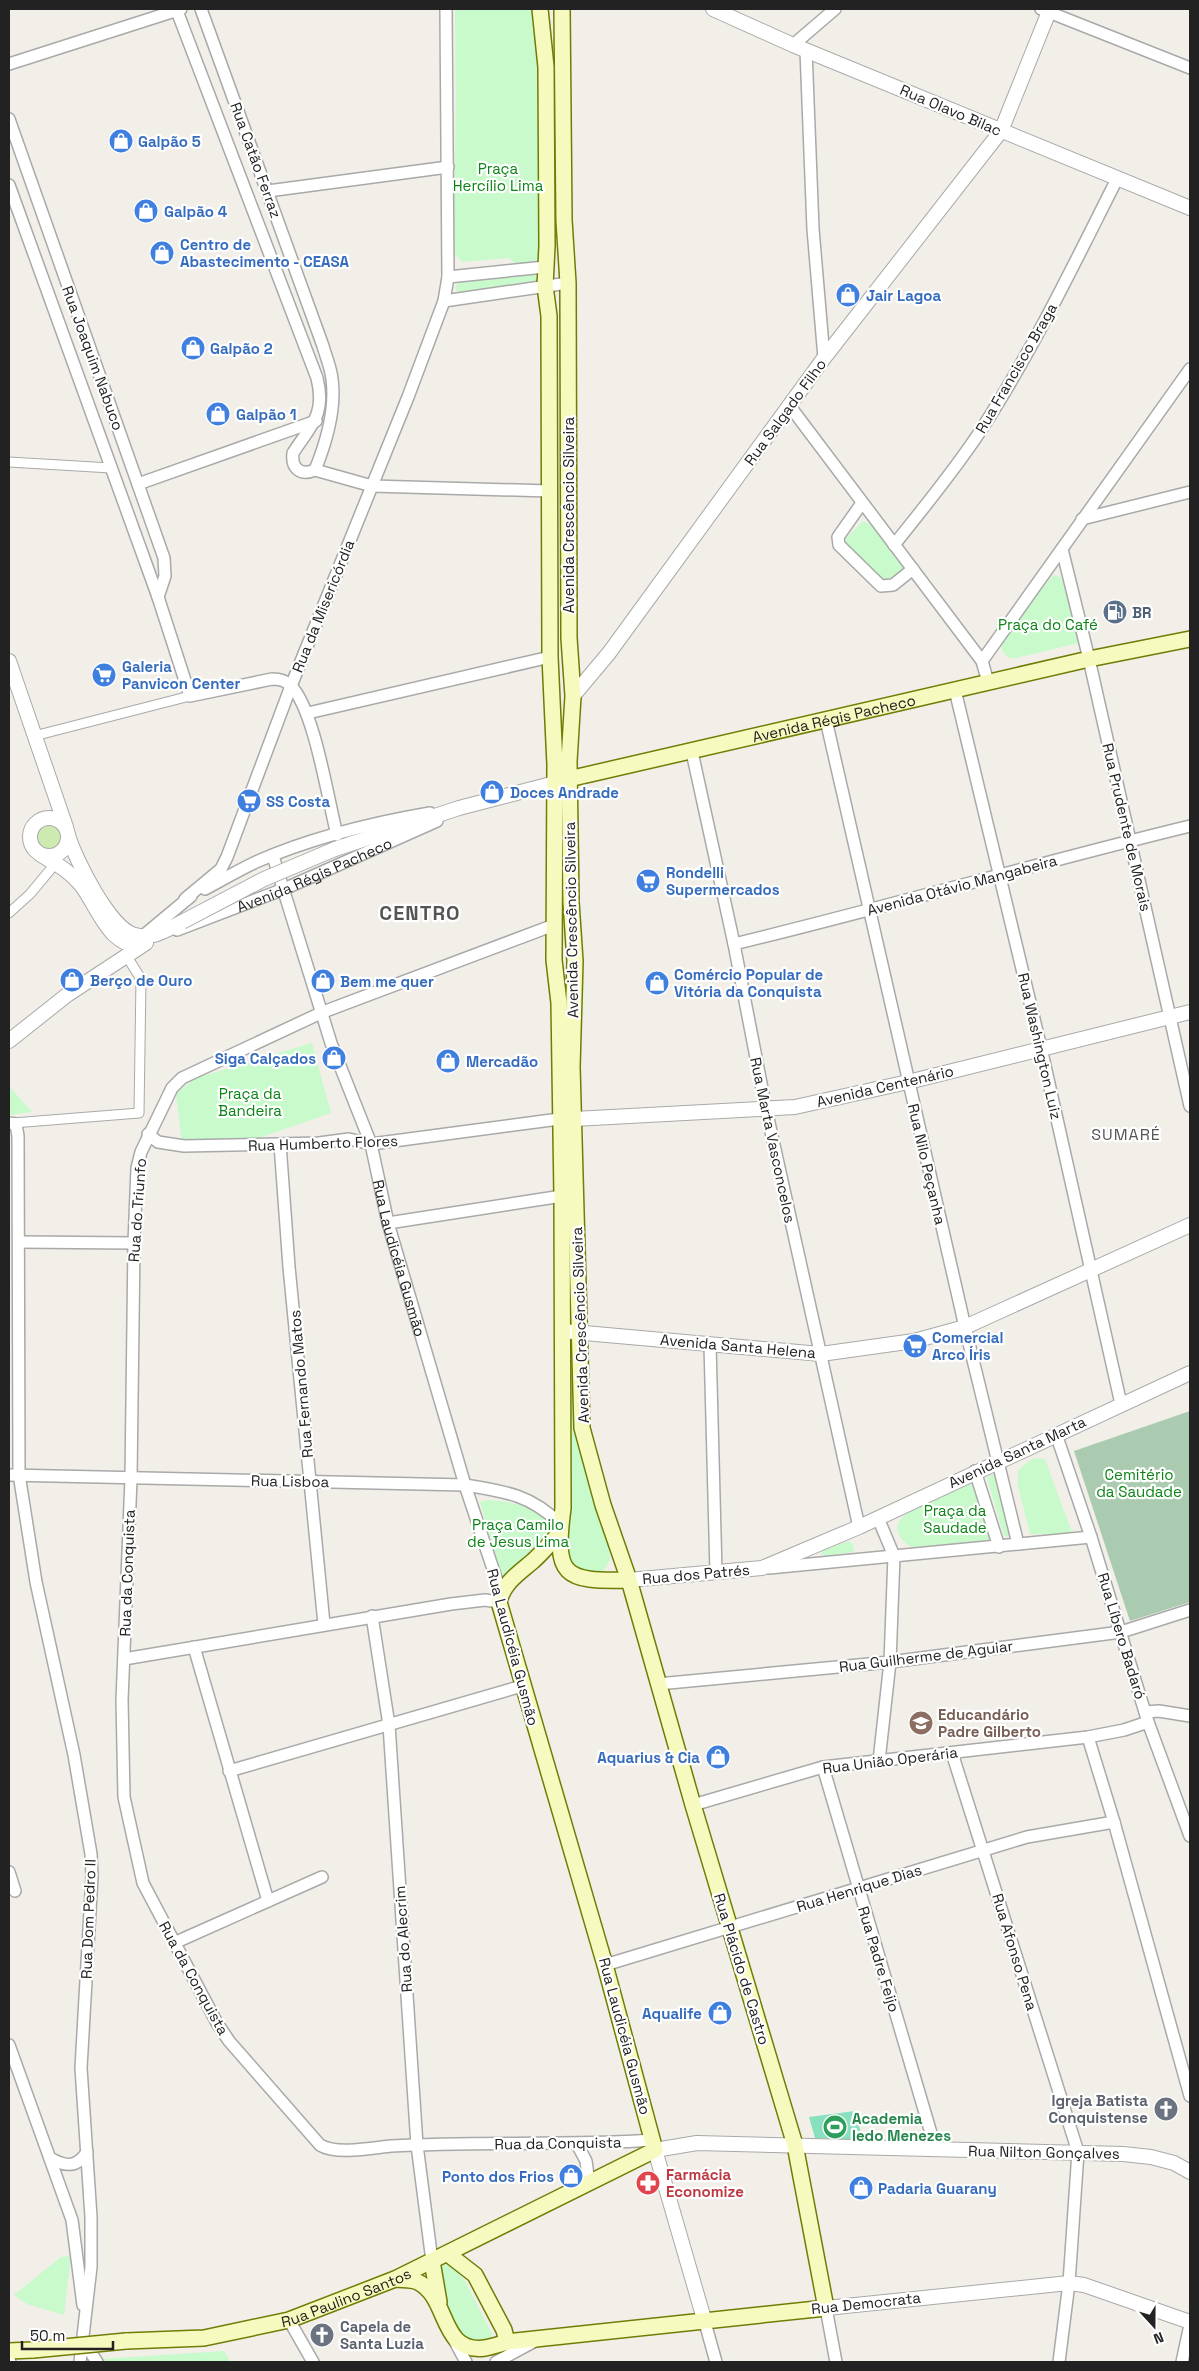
<svg xmlns="http://www.w3.org/2000/svg" width="1199" height="2371" viewBox="0 0 1199 2371" font-family="'Space Grotesk',sans-serif">
	<style>
		.grass { fill: #cdebb0 }
		.cemetery { fill: #aacbaf }
		.park { fill: #c8facc }
		.pitch { fill: #88e0be }
		.lines { fill: none; stroke-linecap: round; stroke-linejoin: round }
		.pedestrian-casing { stroke: #a9a9a9; stroke-width: 11 }
		.minor-casing { stroke: #a9a9a9; stroke-width: 14 }
		.tertiary-casing { stroke: #a9a9a9; stroke-width: 16 }
		.secondary-casing { stroke: #707d05; stroke-width: 18 }
		.pedestrian { stroke: #fff; stroke-width: 9 }
		.minor { stroke: #fff; stroke-width: 11 }
		.tertiary { stroke: #fff; stroke-width: 14 }
		.secondary { stroke: #f7fabf; stroke-width: 15 }
		.tertiary-bridge-casing { stroke: #a9a9a9; stroke-width: 16; stroke-linecap: butt }
		.secondary-bridge-casing { stroke: #707d05; stroke-width: 18; stroke-linecap: butt }
		.tertiary-bridge { stroke: #fff; stroke-width: 14 }
		.secondary-bridge { stroke: #f7fabf; stroke-width: 15 }
		.labels { text-anchor: middle; dominant-baseline: central; stroke-width: 4.5; stroke-linejoin: round; paint-order: stroke }
		.street-label { font-size: 15px; fill: #222; stroke: #fff }
		.shop-label { font-size: 15px; font-weight: bold; fill: #366cbe; stroke: #fff; text-anchor: start }
		.park-label { font-size: 15px; fill: #0c8416; stroke: #fff }
		.service-label { font-size: 15px; font-weight: bold; fill: #4e5e75; stroke: #fff; text-anchor: start }
		.education-label { font-size: 15px; font-weight: bold; fill: #785e54; stroke: #fff; text-anchor: start }
		.worship-label { font-size: 15px; font-weight: bold; fill: #5b616d; stroke: #fff; text-anchor: end }
		.leisure-label { font-size: 15px; font-weight: bold; fill: #27864d; stroke: #fff; text-anchor: start }
		.health-label { font-size: 15px; font-weight: bold; fill: #be3a42; stroke: #fff; text-anchor: start }
		.neighbourhood-label { font-size: 16px; letter-spacing: 1px; fill: #555; stroke: #fff }
		.district-label { font-size: 20px; font-weight: bold; letter-spacing: 1px; fill: #555; stroke: #fff }
	</style>
	<rect width="100%" height="100%" fill="#f2efe9"/>
	<circle class="grass" cx="49" cy="837" r="19"/>
	<polygon class="cemetery" points="1190,1411 1190,1602 1130,1621 1074,1451"/>
	<g class="park">
		<path d="M455,9H533L537,23L542,248C538,262 533,265 519,267L509,258L462,262L453,252L456,105Z"/>
		<polygon points="534,274 537,278 534,283 458,293 455,288 458,283"/>
		<polygon points="863,521 870,524 904,565 905,569 891,582 886,581 845,545 846,538"/>
		<polygon points="1055,575 1062,578 1079,643 1016,658 1009,658 1002,651 1001,643 1050,578"/>
		<polygon points="312,1043 331,1113 253,1140 182,1143 176,1094 196,1078"/>
		<polygon points="9,1086 32,1112 9,1115"/>
		<polygon points="573,1341 577,1353 572,1375 573,1430 609,1549 610,1560 601,1575 573,1570 567,1555 563,1532 571,1503 570,1376 567,1355 568,1342"/>
		<polygon points="1034,1458 1045,1459 1073,1535 1030,1534 1018,1487 1018,1470"/>
		<polygon points="993,1474 996,1476 1012,1535 1006,1537 1004,1536 987,1478"/>
		<path d="M972,1483L991,1541L912,1547C897,1540 891,1524 907,1513C921,1503 955,1491 972,1483Z"/>
		<path d="M489,1500C508,1501 567,1509 546,1542C538,1554 515,1572 504,1583L480,1502Z"/>
		<polygon points="849,1541 853,1545 854,1552 827,1556 821,1553 823,1550"/>
		<polygon points="71,2256 64,2315 27,2304 14,2295 61,2257"/>
		<path d="M442,2264L451,2265L465,2281L492,2334L490,2343C448,2350 444,2299 436,2270Z"/>
		<polygon points="224,2351 230,2362 101,2362 101,2359"/>
	</g>
	<polygon class="pitch" points="855,2111 863,2140 815,2138 809,2117"/>
	<g class="lines">
		<defs>
			<g id="pedestrian">
				<polyline points="9,462 111,468"/>
				<polyline points="34,736 190,696"/>
				<polyline points="9,913 30,894 50,870"/>
				<polyline points="13,1123 139,1113 141,979 126,955"/>
			</g>
			<g id="minor">
				<polyline points="1041,9 1190,68"/>
				<path d="M177,11L317,378C326,415 311,425 293,453C291,469 301,476 315,470C326,443 336,408 332,379C331,368 326,357 323,346L201,9"/>
				<polyline points="793,45 835,9"/>
				<polyline points="806,50 813,229 824,358"/>
				<polyline points="9,64 181,9"/>
				<polyline points="9,119 164,558 165,576 158,597"/>
				<path d="M9,185L158,597L190,696L272,679C279,679 285,680 290,685C314,707 328,800 337,835"/>
				<polyline points="268,191 448,167"/>
				<polyline points="448,277 545,267"/>
				<polyline points="444,301 568,283"/>
				<polyline points="789,405 982,661 988,682"/>
				<polyline points="315,470 372,486 549,491"/>
				<polyline points="138,484 316,421"/>
				<polyline points="862,503 838,537 839,545 881,586 893,585 913,569"/>
				<polyline points="1082,519 1190,492"/>
				<path d="M894,545C924,507 955,470 981,430C1033,350 1074,264 1117,179"/>
				<polyline points="1062,549 1089,659 1190,1106"/>
				<polyline points="982,661 1190,369"/>
				<polyline points="955,690 1041,1048 1121,1404"/>
				<polyline points="308,713 550,657"/>
				<polyline points="826,720 965,1327 1018,1544"/>
				<polyline points="692,752 734,944 766,1109 859,1527"/>
				<path id="s1" d="M273,856L331,1043L371,1144L388,1223L465,1485L501,1593"/>
				<path d="M205,889C222,880 239,870 256,862C310,838 372,823 430,813"/>
				<polyline points="185,899 221,869 227,857 291,686 408,397 444,301 448,277 446,9"/>
				<path d="M554,925L323,1012L182,1078L172,1088L141,1152L137,1168L134,1243L131,1479L122,1700L124,1797L143,1883L217,2023L229,2041L320,2145C336,2155 372,2148 391,2146C478,2141 566,2146 653,2140"/>
				<path id="s2" d="M177,930L284,889L437,821"/>
				<polyline points="143,936 191,896"/>
				<path d="M734,944C887,907 1038,863 1190,826"/>
				<polyline points="9,1123 16,1124 18,1136 19,1474 36,1582 74,1755 91,1854 92,1876 81,2068 91,2217 91,2267 80,2362"/>
				<polyline points="148,1134 158,1142 184,1146 319,1143 349,1139 371,1144 559,1119"/>
				<polyline points="280,1144 289,1267 324,1624"/>
				<polyline points="388,1223 562,1196"/>
				<polyline points="20,1242 134,1243"/>
				<polyline points="710,1344 716,1572"/>
				<polyline points="1056,1434 1091,1537 1148,1722 1190,1836"/>
				<polyline points="975,1471 999,1547"/>
				<path d="M9,1475L465,1485C504,1491 532,1495 561,1525"/>
				<polyline points="878,1518 894,1556 890,1662 879,1761"/>
				<polyline points="769,1568 1091,1537"/>
				<polyline points="372,1616 389,1725 417,2145 432,2261"/>
				<polyline points="194,1647 268,1901"/>
				<polyline points="124,1659 451,1604 485,1600 499,1602"/>
				<polyline points="658,1684 890,1662 1121,1632 1190,1610"/>
				<polyline points="1145,1712 1159,1711 1190,1716"/>
				<polyline points="1088,1737 1114,1822 1190,2096"/>
				<polyline points="952,1753 1078,2152 1069,2283 1059,2362"/>
				<polyline points="823,1767 936,2150"/>
				<polyline points="229,1771 522,1686"/>
				<polyline points="693,1805 823,1767 1088,1737 1124,1730 1148,1722"/>
				<polyline points="9,1872 15,1891"/>
				<polyline points="174,1943 322,1877"/>
				<polyline points="605,1965 1027,1837 1114,1822"/>
				<polyline points="9,2045 72,2220 83,2305"/>
				<polyline points="577,2144 586,2161 589,2183"/>
				<path d="M50,2158C65,2167 77,2168 87,2152"/>
				<polyline points="826,2308 836,2362"/>
				<polyline points="704,2319 716,2362"/>
				<polyline points="289,2320 313,2362"/>
				<polyline points="453,2338 466,2362"/>
				<polyline points="83,2341 97,2362"/>
				<polyline points="9,2359 10,2362"/>
				<polyline points="496,2362 535,2341"/>
				<polyline points="1182,2362 1190,2325"/>
			</g>
			<g id="tertiary">
				<polyline points="713,9 793,45 1190,208"/>
				<polyline points="9,661 66,827"/>
				<polyline points="573,696 609,653 824,358 1001,131 1050,9"/>
				<circle cx="49" cy="837" r="19"/>
				<path d="M68,835C75,859 110,929 135,935C152,940 168,929 182,922"/>
				<polyline points="335,849 459,808 555,783"/>
				<path d="M41,855C56,864 70,871 81,885C97,905 111,952 143,944"/>
				<polyline points="9,1041 67,995 146,943"/>
				<polyline points="574,1119 795,1107 908,1082 1190,1012"/>
				<polyline points="562,1331 821,1354 914,1341 965,1327 1190,1225"/>
				<polyline points="629,1580 762,1568 859,1527 1190,1373"/>
				<polyline points="826,2308 1069,2283 1084,2285 1190,2322"/>
				<polyline points="704,2319 655,2150 697,2143 1123,2154 1151,2157 1174,2163 1190,2172"/>
			</g>
			<g id="secondary">
				<path d="M540,9L546,67L547,246L545,286L549,316L550,657L555,765L554,960L559,1003L562,1196L563,1508C554,1576 563,1582 629,1580"/>
				<path id="s3" d="M560,781L1089,659L1190,639"/>
				<polyline points="448,2254 475,2275 504,2330 507,2342"/>
				<polyline points="432,2261 439,2302"/>
				<path d="M395,2279C403,2280 411,2279 418,2282C450,2298 439,2354 485,2348C492,2347 500,2344 507,2342L826,2308L795,2145L693,1805L629,1580L603,1505L582,1428L572,1067L575,961L571,902L569,761L573,696L569,638L568,283L564,220L562,9"/>
				<path id="s4" d="M126,2341L204,2338L289,2320L395,2279L655,2150L605,1965L499,1602C503,1583 519,1573 533,1561C543,1552 551,1542 560,1533"/>
				<polyline points="9,2351 33,2350"/>
			</g>
		</defs>
		<use href="#pedestrian" class="pedestrian-casing"/>
		<use href="#minor" class="minor-casing"/>
		<use href="#tertiary" class="tertiary-casing"/>
		<use href="#secondary" class="secondary-casing"/>
		<use href="#pedestrian" class="pedestrian"/>
		<use href="#minor" class="minor"/>
		<use href="#tertiary" class="tertiary"/>
		<use href="#secondary" class="secondary"/>
		<defs>
			<polyline id="tertiary-bridge" points="182,922 264,879 335,849"/>
			<polyline id="secondary-bridge" points="33,2350 126,2341"/>
		</defs>
		<use href="#tertiary-bridge" class="tertiary-bridge-casing"/>
		<use href="#secondary-bridge" class="secondary-bridge-casing"/>
		<use href="#tertiary-bridge" class="tertiary-bridge"/>
		<use href="#secondary-bridge" class="secondary-bridge"/>
	</g>
	<defs>
		<symbol id="shop-disc" viewBox="-11 -11 22 22"><circle r="9.5" fill="#3f7fe0" stroke="#fff"/><path d="M-5-2.5h2.3a2.7 3.5 0 0 1 5.4 0H5L5.5 6h-11ZM-1.5-2.5h3a1.5 2.3 0 0 0-3 0Z" fill="#fff"/></symbol>
		<symbol id="fuel-disc" viewBox="-11 -11 22 22"><circle r="9.5" fill="#5c6f8a" stroke="#fff"/><path d="M-5.5-6h7V0h2V4h1.3V-2.5L3-4.5l.8-.8L6-3V5H2.5V1h-1V6h-7ZM-4.2-4.7v3.2H.2V-4.7Z" fill="#fff"/></symbol>
		<symbol id="supermarket-disc" viewBox="-11 -11 22 22"><circle r="9.5" fill="#3f7fe0" stroke="#fff"/><path d="M-6-5.5h2.5l.6 2H6L4.5 2H-2.5L-4.4-4H-6ZM-1.5 3.2a1.3 1.3 0 1 0 .1 0ZM3 3.2a1.3 1.3 0 1 0 .1 0Z" fill="#fff"/></symbol>
		<symbol id="school-disc" viewBox="-11 -11 22 22"><circle r="9.5" fill="#8d6e63" stroke="#fff"/><path d="M0-5L7-2L0 1L-7-2ZM-4 1L0 2.5L4 1V4Q0 6-4 4Z" fill="#fff"/></symbol>
		<symbol id="church-disc" viewBox="-11 -11 22 22"><circle r="9.5" fill="#6b7280" stroke="#fff"/><path d="M-1.2-6h2.4v3.5h3.3v2.4h-3.3V6h-2.4V-.1h-3.3v-2.4h3.3Z" fill="#fff"/></symbol>
		<symbol id="stadium-disc" viewBox="-11 -11 22 22"><circle r="9.5" fill="#2e9e5b" stroke="#fff"/><path d="M0-5a6.5 5 0 1 0 0 10a6.5 5 0 1 0 0-10ZM-3.5-1.8h7v3.6h-7Z" fill="#fff"/></symbol>
		<symbol id="pharmacy-disc" viewBox="-11 -11 22 22"><circle r="9.5" fill="#e0444e" stroke="#fff"/><path d="M-2-6h4v4h4v4h-4v4h-4v-4h-4v-4h4Z" fill="#fff"/></symbol>
	</defs>
	<g fill-rule="evenodd">
		<use href="#shop-disc" x="107" y="127" width="28" height="28"/>
		<use href="#shop-disc" x="132" y="197" width="28" height="28"/>
		<use href="#shop-disc" x="148" y="239" width="28" height="28"/>
		<use href="#shop-disc" x="834" y="281" width="28" height="28"/>
		<use href="#shop-disc" x="179" y="334" width="28" height="28"/>
		<use href="#shop-disc" x="204" y="400" width="28" height="28"/>
		<use href="#fuel-disc" x="1101" y="598" width="28" height="28"/>
		<use href="#supermarket-disc" x="90" y="661" width="28" height="28"/>
		<use href="#shop-disc" x="478" y="778" width="28" height="28"/>
		<use href="#supermarket-disc" x="235" y="787" width="28" height="28"/>
		<use href="#supermarket-disc" x="634" y="867" width="28" height="28"/>
		<use href="#shop-disc" x="58" y="966" width="28" height="28"/>
		<use href="#shop-disc" x="309" y="967" width="28" height="28"/>
		<use href="#shop-disc" x="643" y="969" width="28" height="28"/>
		<use href="#shop-disc" x="320" y="1044" width="28" height="28"/>
		<use href="#shop-disc" x="434" y="1047" width="28" height="28"/>
		<use href="#supermarket-disc" x="901" y="1332" width="28" height="28"/>
		<use href="#school-disc" x="907" y="1709" width="28" height="28"/>
		<use href="#shop-disc" x="704" y="1743" width="28" height="28"/>
		<use href="#shop-disc" x="706" y="1999" width="28" height="28"/>
		<use href="#church-disc" x="1152" y="2095" width="28" height="28"/>
		<use href="#stadium-disc" x="821" y="2113" width="28" height="28"/>
		<use href="#shop-disc" x="557" y="2162" width="28" height="28"/>
		<use href="#pharmacy-disc" x="634" y="2169" width="28" height="28"/>
		<use href="#shop-disc" x="847" y="2174" width="28" height="28"/>
		<use href="#church-disc" x="308" y="2321" width="28" height="28"/>
	</g>
	<g class="labels">
		<g class="street-label">
			<text transform="translate(951 110) rotate(23)">Rua Olavo Bilac</text>
			<text transform="translate(256 160) rotate(70)">Rua Catão Ferraz</text>
			<text transform="translate(93 358) rotate(70)">Rua Joaquim Nabuco</text>
			<text transform="translate(1016 368) rotate(-60)">Rua Francisco Braga</text>
			<text transform="translate(785 412) rotate(-54)">Rua Salgado Filho</text>
			<text transform="translate(568 515) rotate(-90)">Avenida Crescêncio Silveira</text>
			<text transform="translate(323 606) rotate(-68)">Rua da Misericórdia</text>
			<text stroke="none"><textPath href="#s3" startOffset="281">Avenida Régis Pacheco</textPath></text>
			<text transform="translate(1127 827) rotate(77)">Rua Prudente de Morais</text>
			<text stroke="none"><textPath href="#s2" startOffset="148">Avenida Régis Pacheco</textPath></text>
			<text transform="translate(962 885) rotate(-15)">Avenida Otávio Mangabeira</text>
			<text transform="translate(571 920) rotate(-91)">Avenida Crescêncio Silveira</text>
			<text transform="translate(1040 1046) rotate(77)">Rua Washington Luiz</text>
			<text transform="translate(885 1086) rotate(-13)">Avenida Centenário</text>
			<text transform="translate(773 1140) rotate(78)">Rua Marta Vasconcelos</text>
			<text transform="translate(323 1143) rotate(-2)">Rua Humberto Flores</text>
			<text transform="translate(927 1164) rotate(77)">Rua Nilo Peçanha</text>
			<text transform="translate(137 1210) rotate(-86)">Rua do Triunfo</text>
			<text stroke="none"><textPath href="#s1" startOffset="422">Rua Laudicéia Gusmão</textPath></text>
			<text transform="translate(580 1325) rotate(-92)">Avenida Crescêncio Silveira</text>
			<text transform="translate(738 1346) rotate(5)">Avenida Santa Helena</text>
			<text transform="translate(301 1384) rotate(-95)">Rua Fernando Matos</text>
			<text transform="translate(1017 1452) rotate(-25)">Avenida Santa Marta</text>
			<text transform="translate(290 1481) rotate(1)">Rua Lisboa</text>
			<text transform="translate(127 1573) rotate(-88)">Rua da Conquista</text>
			<text transform="translate(696 1574) rotate(-5)">Rua dos Patrés</text>
			<text transform="translate(1122 1636) rotate(73)">Rua Líbero Badaró</text>
			<text transform="translate(513 1647) rotate(75)">Rua Laudicéia Gusmão</text>
			<text transform="translate(926 1656) rotate(-7)">Rua Guilherme de Aguiar</text>
			<text transform="translate(890 1760) rotate(-7)">Rua União Operária</text>
			<text transform="translate(859 1888) rotate(-17)">Rua Henrique Dias</text>
			<text transform="translate(88 1919) rotate(-88)">Rua Dom Pedro II</text>
			<text transform="translate(403 1939) rotate(-94)">Rua do Alecrim</text>
			<text transform="translate(1015 1952) rotate(73)">Rua Afonso Pena</text>
			<text transform="translate(879 1959) rotate(73)">Rua Padre Feijo</text>
			<text transform="translate(742 1969) rotate(73)">Rua Plácido de Castro</text>
			<text transform="translate(194 1978) rotate(61)">Rua da Conquista</text>
			<text transform="translate(625 2036) rotate(75)">Rua Laudicéia Gusmão</text>
			<text transform="translate(558 2143) rotate(-1)">Rua da Conquista</text>
			<text transform="translate(1044 2152) rotate(1)">Rua Nilton Gonçalves</text>
			<text stroke="none"><textPath href="#s4" startOffset="226">Rua Paulino Santos</textPath></text>
			<text transform="translate(866 2303) rotate(-6)">Rua Democrata</text>
		</g>
		<g class="shop-label">
			<text x="138" y="141">Galpão 5</text>
			<text x="164" y="211">Galpão 4</text>
			<text x="180" y="244">Centro de<tspan x="180" dy="17">Abastecimento - CEASA</tspan></text>
			<text x="866" y="295">Jair Lagoa</text>
			<text x="210" y="348">Galpão 2</text>
			<text x="236" y="414">Galpão 1</text>
			<text x="122" y="666">Galeria<tspan x="122" dy="17">Panvicon Center</tspan></text>
			<text x="510" y="792">Doces Andrade</text>
			<text x="266" y="801">SS Costa</text>
			<text x="666" y="872">Rondelli<tspan x="666" dy="17">Supermercados</tspan></text>
			<text x="674" y="974">Comércio Popular de<tspan x="674" dy="17">Vitória da Conquista</tspan></text>
			<text x="90" y="980">Berço de Ouro</text>
			<text x="340" y="981">Bem me quer</text>
			<text x="316" y="1058" text-anchor="end">Siga Calçados</text>
			<text x="466" y="1061">Mercadão</text>
			<text x="932" y="1337">Comercial<tspan x="932" dy="17">Arco Íris</tspan></text>
			<text x="700" y="1757" text-anchor="end">Aquarius &amp; Cia</text>
			<text x="702" y="2013" text-anchor="end">Aqualife</text>
			<text x="554" y="2176" text-anchor="end">Ponto dos Frios</text>
			<text x="878" y="2188">Padaria Guarany</text>
		</g>
		<g class="park-label">
			<text x="498" y="168">Praça<tspan x="498" dy="17">Hercílio Lima</tspan></text>
			<text x="1048" y="624">Praça do Café</text>
			<text x="250" y="1093">Praça da<tspan x="250" dy="17">Bandeira</tspan></text>
			<text x="1139" y="1474">Cemitério<tspan x="1139" dy="17">da Saudade</tspan></text>
			<text x="955" y="1510">Praça da<tspan x="955" dy="17">Saudade</tspan></text>
			<text x="518" y="1524">Praça Camilo<tspan x="518" dy="17">de Jesus Lima</tspan></text>
		</g>
		<g class="service-label">
			<text x="1132" y="612">BR</text>
		</g>
		<g class="education-label">
			<text x="938" y="1714">Educandário<tspan x="938" dy="17">Padre Gilberto</tspan></text>
		</g>
		<g class="worship-label">
			<text x="1148" y="2100">Igreja Batista<tspan x="1148" dy="17">Conquistense</tspan></text>
			<text x="340" y="2326" text-anchor="start">Capela de<tspan x="340" dy="17">Santa Luzia</tspan></text>
		</g>
		<g class="leisure-label">
			<text x="852" y="2118">Academia<tspan x="852" dy="17">Iedo Menezes</tspan></text>
		</g>
		<g class="health-label">
			<text x="666" y="2174">Farmácia<tspan x="666" dy="17">Economize</tspan></text>
		</g>
		<g class="neighbourhood-label">
			<text x="1126" y="1134">SUMARÉ</text>
		</g>
		<g class="district-label">
			<text x="420" y="913">CENTRO</text>
		</g>
	</g>
	<rect width="1199" height="2371" fill="none" stroke="#222222" stroke-width="20"/>
	<g transform="translate(1154 2326) rotate(159)" stroke="#ffffff" stroke-width="4" paint-order="stroke">
	<path d="M0-4L9 19L0 12L-9 19Z" fill="#222222"/>
	<text y="-8" font-size="14" font-weight="bold" text-anchor="middle" fill="#222222">N</text>
	</g>
	<path d="M22 2341v8h91v-8" fill="none" stroke="#222222" stroke-width="2.5"/>
	<text x="30" y="2341" font-size="15" fill="#222222" stroke="#ffffff" stroke-width="4" paint-order="stroke">50 m</text>
</svg>
